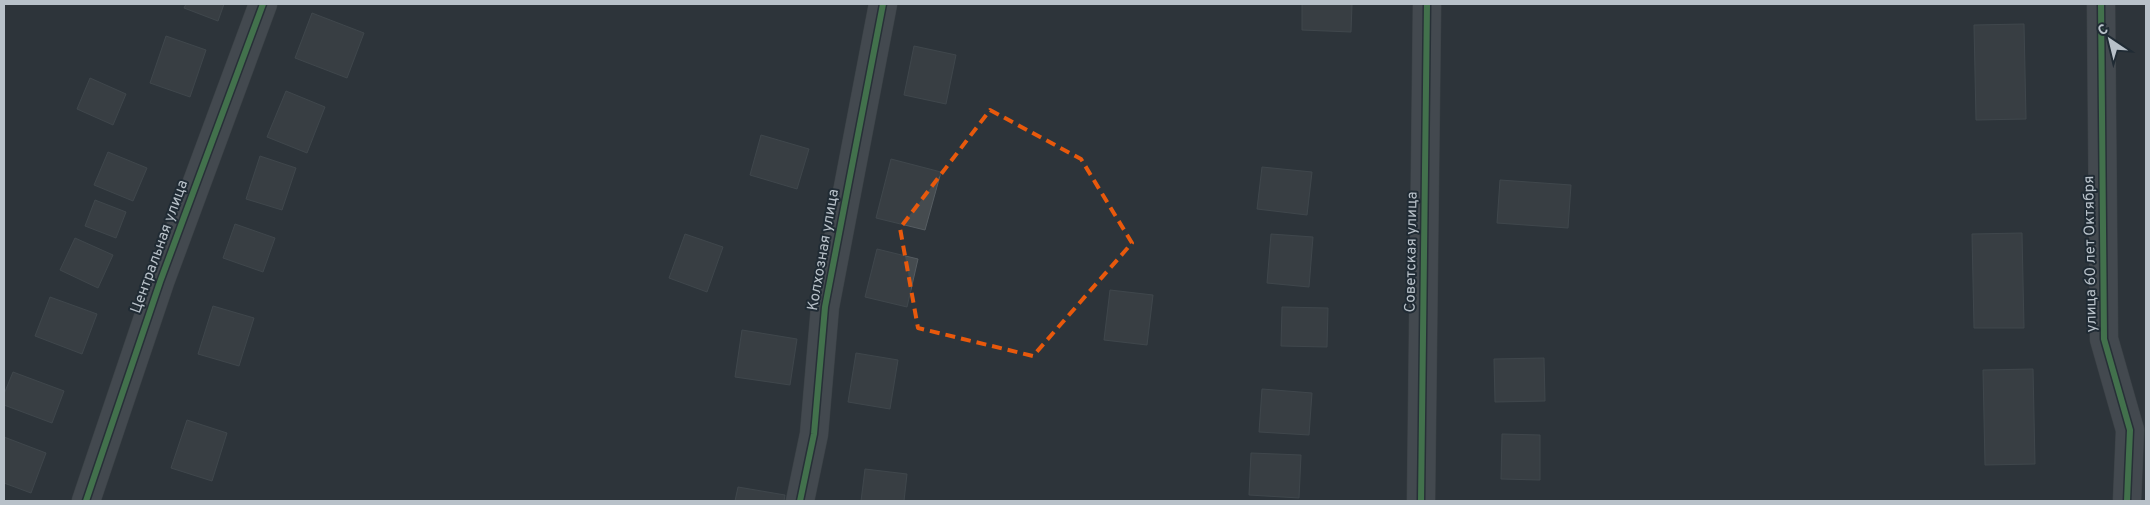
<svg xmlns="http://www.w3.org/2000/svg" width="2150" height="505" viewBox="0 0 2150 505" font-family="Overpass,sans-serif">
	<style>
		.building { fill: #454b4f; stroke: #555c61 }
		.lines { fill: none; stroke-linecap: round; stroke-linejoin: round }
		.minor-casing { stroke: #4b5054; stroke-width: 29 }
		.minor { stroke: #5d6268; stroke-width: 28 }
		.cycleway-casing { stroke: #202b34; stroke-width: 9 }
		.cycleway { stroke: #5cba63; stroke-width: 6 }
		.marked { fill: none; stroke: #e8590c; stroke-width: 4; stroke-dasharray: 10 6; stroke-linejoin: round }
		.labels { text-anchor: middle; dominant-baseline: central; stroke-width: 4; stroke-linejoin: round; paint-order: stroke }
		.street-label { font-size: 15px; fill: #b8c1c9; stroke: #202b34 }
	</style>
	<rect width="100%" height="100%" fill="#2d343a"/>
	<g class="building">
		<polygon points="186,4 224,4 218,21 184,8"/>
		<polygon points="1302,4 1352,4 1351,32 1302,30"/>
		<polygon points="312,13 364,33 347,78 295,58"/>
		<polygon points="2024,24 2026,119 1976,120 1974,25"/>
		<polygon points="166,36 206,50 190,97 150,83"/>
		<polygon points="914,46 956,55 946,104 904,95"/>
		<polygon points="90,78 126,94 113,125 77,109"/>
		<polygon points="286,91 325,107 307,153 267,137"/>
		<polygon points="761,135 809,149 797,189 750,175"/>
		<polygon points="108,152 147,168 133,201 94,185"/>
		<polygon points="260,156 296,168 282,210 246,199"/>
		<polygon points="891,159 941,172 925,230 876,218"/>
		<polygon points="1262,167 1312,172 1307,215 1257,209"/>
		<polygon points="1500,180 1571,185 1568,228 1497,223"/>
		<polygon points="95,200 126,212 116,238 85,226"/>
		<polygon points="235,224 275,238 263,272 223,258"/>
		<polygon points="2022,233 2024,328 1974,328 1972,234"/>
		<polygon points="685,234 723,247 707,292 669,278"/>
		<polygon points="1271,234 1313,237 1309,287 1267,283"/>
		<polygon points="75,238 113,255 98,288 60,270"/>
		<polygon points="877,249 918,259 907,307 865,297"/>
		<polygon points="1110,290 1153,295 1147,345 1104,340"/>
		<polygon points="50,297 97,314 82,354 35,336"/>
		<polygon points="213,306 254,318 239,366 198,354"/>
		<polygon points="1282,307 1328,308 1327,347 1281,346"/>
		<polygon points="742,330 797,339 790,385 735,377"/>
		<polygon points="856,353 898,360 890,409 848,402"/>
		<polygon points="1544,358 1545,401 1495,402 1494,359"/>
		<polygon points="2033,369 2035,464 1985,465 1983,370"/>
		<polygon points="13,372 64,391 52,423 4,405 4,394"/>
		<polygon points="1262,389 1312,393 1309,435 1259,432"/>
		<polygon points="187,420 227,433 212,481 171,468"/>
		<polygon points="1502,434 1540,435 1540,480 1501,479"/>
		<polygon points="4,437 46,453 31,493 4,483"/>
		<polygon points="1251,453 1301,455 1299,498 1249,495"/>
		<polygon points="865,469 907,474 904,501 861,501"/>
		<polygon points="738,487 785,495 784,501 735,501"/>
	</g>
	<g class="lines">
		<defs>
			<g id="minor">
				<polyline points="2101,4 2104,339 2130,430 2127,501"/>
				<polyline points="86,501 160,282 263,4"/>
				<polyline points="800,501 814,434 825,307 883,4"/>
				<polyline points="1421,501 1427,4"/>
			</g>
		</defs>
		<use href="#minor" class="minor-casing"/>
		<use href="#minor" class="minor"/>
		<defs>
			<g id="cycleway">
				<polyline points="2101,4 2104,339 2130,430 2127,501"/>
				<polyline points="86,501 160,282 263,4"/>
				<polyline points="800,501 814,434 825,307 883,4"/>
				<polyline points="1421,501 1427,4"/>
			</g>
		</defs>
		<use href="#cycleway" class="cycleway-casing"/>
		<use href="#cycleway" class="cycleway"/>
	</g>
	<path d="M0 0H2150V505H0ZM990,110L1081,159L1132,243L1033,356L918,328L900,228Z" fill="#2d343a" fill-opacity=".55" fill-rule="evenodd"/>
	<path class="marked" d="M990,110L1081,159L1132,243L1033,356L918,328L900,228Z"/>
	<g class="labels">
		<g class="street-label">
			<text transform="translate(160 247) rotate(-70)">Центральная улица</text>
			<text transform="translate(824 250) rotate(-80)">Колхозная улица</text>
			<text transform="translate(1412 252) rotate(-89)">Советская улица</text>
			<text transform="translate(2091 254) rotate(-91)">улица 60 лет Октября</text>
		</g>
	</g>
	<rect width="2150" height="505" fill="none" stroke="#b8c1c9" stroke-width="10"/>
	<g transform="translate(2110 40) rotate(325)" stroke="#202b34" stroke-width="4" paint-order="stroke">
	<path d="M0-4L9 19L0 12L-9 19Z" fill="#b8c1c9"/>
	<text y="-8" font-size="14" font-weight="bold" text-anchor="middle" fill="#b8c1c9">С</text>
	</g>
</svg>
